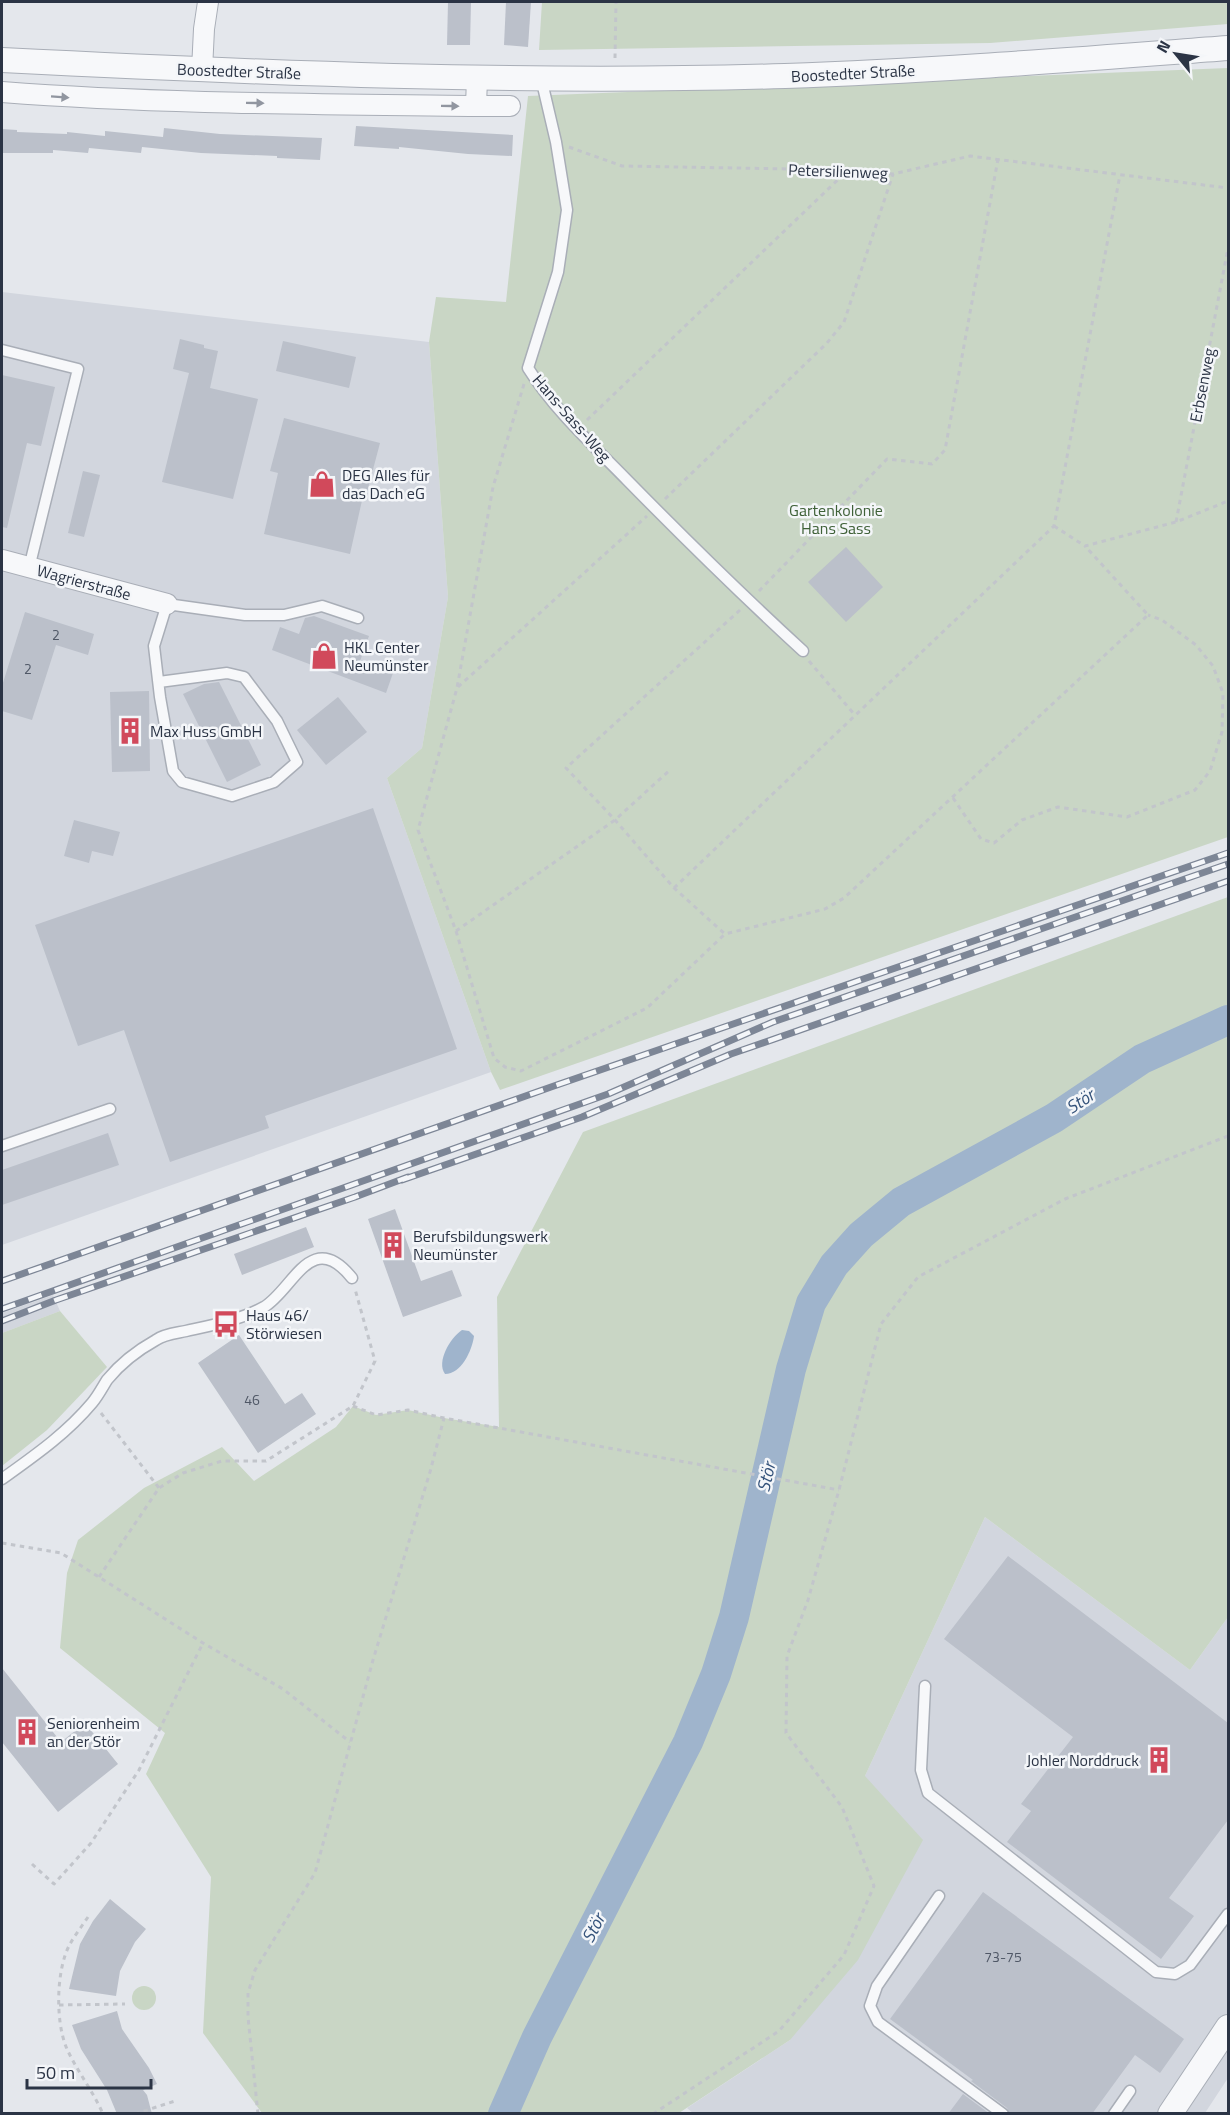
<svg xmlns="http://www.w3.org/2000/svg" width="1230" height="2115" viewBox="0 0 1230 2115" font-family="'Titillium Web',sans-serif">
	<style>
		.built { fill: #d2d6de }
		.green { fill: #c9d6c5 }
		.water { fill: #9fb4cc }
		.lines { fill: none; stroke-linecap: round; stroke-linejoin: round }
		.river { stroke: #9fb4cc; stroke-width: 30 }
		.building { fill: #bbc0ca }
		.service-casing { stroke: #a9aeb7; stroke-width: 13 }
		.minor-casing { stroke: #a9aeb7; stroke-width: 22 }
		.tertiary-casing { stroke: #a9aeb7; stroke-width: 26 }
		.path { stroke: #c2c5cb; stroke-width: 3; stroke-dasharray: 4.5 4.5; stroke-linecap: butt }
		.service { stroke: #f7f8fa; stroke-width: 10 }
		.minor { stroke: #f7f8fa; stroke-width: 20 }
		.tertiary { stroke: #f7f8fa; stroke-width: 24 }
		.rail-casing { stroke: #7d8696; stroke-width: 7 }
		.rail { stroke: #f4f6f9; stroke-width: 4.5; stroke-dasharray: 14; stroke-linecap: butt }
		.oneway { fill: #9196a0 }
		.labels { text-anchor: middle; dominant-baseline: central; stroke-width: 5; stroke-linejoin: round; paint-order: stroke }
		.number-label { font-size: 14px; fill: #4f5766 }
		.street-label { font-size: 16px; fill: #2b3445; stroke: #f4f6f9 }
		.poi-label { font-size: 16px; fill: #2b3445; stroke: #f4f6f9; text-anchor: start }
		.park-label { font-size: 16px; fill: #3f6138; stroke: #f4f6f9 }
		.water-label { font-size: 18px; font-style: italic; fill: #34527a; stroke: #f4f6f9 }
	</style>
	<rect width="100%" height="100%" fill="#e4e7ec"/>
	<g class="built">
		<polygon points="2,292 429,342 448,597 422,748 387,778 491,1072 2,1245"/>
		<polygon points="53,1295 60,1311 2,1333 2,1313"/>
		<polygon points="985,1517 1190,1670 1228,1617 1228,2078 1205,2113 694,2114 687,2108 790,2040 865,1776"/>
	</g>
	<g class="green">
		<polygon points="542,2 1228,2 1228,24 990,43 539,50"/>
		<polygon points="1228,68 1228,837 500,1090 491,1072 387,778 422,748 448,597 429,342 436,297 506,302 528,96"/>
		<polygon points="1228,897 1228,1617 1190,1670 985,1517 865,1776 923,1840 858,1960 790,2040 679,2113 262,2113 203,2033 211,1877 146,1774 165,1733 60,1648 67,1573 78,1540 144,1488 222,1447 254,1481 336,1427 353,1406 376,1415 408,1410 444,1418 499,1427 497,1297 583,1132"/>
		<polygon points="60,1311 107,1367 47,1430 2,1466 2,1333"/>
		<circle cx="144" cy="1998" r="12"/>
	</g>
	<path class="water" d="M462,1330L469,1331L474,1336C472,1351 461,1374 445,1374C436,1362 450,1338 462,1330Z"/>
	<g class="lines">
		<polyline class="river" points="503,2114 537,2037 688,1742 716,1674 734,1617 791,1369 811,1303 834,1265 861,1235 901,1202 1054,1118 1142,1059 1228,1020"/>
	</g>
	<g class="building">
		<polygon points="448,2 471,2 470,45 447,45"/>
		<polygon points="506,2 531,2 528,47 504,45"/>
		<polygon points="356,126 513,135 512,156 468,154 399,147 399,149 354,146"/>
		<polygon points="164,128 220,134 322,138 320,160 277,158 277,156 201,153 142,147 141,153 89,148 88,153 53,150 53,153 2,153 2,129 17,130 17,132 67,134 67,132 105,136 105,131 163,137"/>
		<polygon points="180,339 204,345 204,348 218,351 210,388 258,399 233,499 162,482 189,373 173,369"/>
		<polygon points="283,341 356,357 349,388 276,371"/>
		<polygon points="2,375 55,387 41,446 27,443 7,528 2,527"/>
		<polygon points="284,418 380,443 366,496 363,496 350,554 264,534 278,473 270,471"/>
		<polygon points="83,471 100,475 84,537 68,533"/>
		<polygon points="846,547 883,587 846,622 808,582"/>
		<polygon points="25,612 94,634 88,655 56,645 32,720 2,711 2,686"/>
		<polygon points="314,616 369,636 360,661 393,673 386,693 272,650 280,627 299,634 305,618"/>
		<polygon points="219,682 261,765 227,782 183,694 204,684"/>
		<polygon points="149,691 150,771 112,772 110,692"/>
		<polygon points="338,697 367,732 326,765 297,730"/>
		<polygon points="373,808 457,1049 265,1116 269,1128 170,1162 124,1030 78,1046 35,925"/>
		<polygon points="74,820 120,832 113,856 92,851 89,863 64,856"/>
		<polygon points="108,1133 119,1165 2,1205 2,1170"/>
		<polygon points="395,1209 421,1281 452,1270 462,1296 403,1317 368,1219"/>
		<polygon points="306,1227 314,1247 242,1275 234,1254"/>
		<polygon points="239,1335 285,1404 302,1393 316,1414 258,1453 198,1363"/>
		<polygon points="1008,1556 1228,1723 1228,1820 1169,1898 1194,1916 1161,1959 1007,1842 1031,1811 1021,1804 1073,1737 944,1639"/>
		<polygon points="2,1668 61,1742 85,1723 118,1764 58,1812 2,1742"/>
		<polygon points="983,1892 1184,2039 1160,2073 1135,2055 1092,2114 1010,2114 1007,2108 971,2081 973,2080 890,2019"/>
		<polygon points="110,1899 146,1929 135,1942 120,1971 116,1996 69,1989 80,1944 93,1921"/>
		<polygon points="117,2011 122,2029 149,2068 157,2084 143,2090 147,2095 152,2114 117,2114 107,2090 81,2049 72,2025"/>
		<polygon points="963,2094 990,2114 948,2114"/>
	</g>
	<g class="lines">
		<defs>
			<g id="service">
				<path d="M541,78L556,142L567,210L558,272L528,368C555,411 593,445 628,481C685,539 743,596 803,651"/>
				<polyline points="2,350 78,369 29,568"/>
				<polyline points="159,682 227,673 244,677 277,721 297,762 274,782 232,796 182,782 173,771 160,697 154,646 167,604 245,615 284,615 322,606 358,618"/>
				<polyline points="2,1146 110,1109"/>
				<path d="M2,1479C34,1456 66,1434 92,1403C98,1396 102,1388 107,1380C120,1364 138,1350 156,1340C164,1334 177,1333 186,1331C213,1325 240,1320 264,1307C293,1290 311,1227 352,1278"/>
				<polyline points="925,1686 921,1770 928,1793 1156,1972 1175,1974 1190,1965 1228,1914"/>
				<polyline points="939,1896 877,1986 870,2006 878,2022 1003,2114"/>
				<polyline points="1114,2114 1130,2091"/>
			</g>
			<g id="minor">
				<polyline points="202,70 204,29 208,2"/>
				<path d="M2,92C159,104 318,104 476,106L477,78"/>
				<polyline points="476,106 510,106"/>
				<polyline points="2,560 167,604"/>
			</g>
			<g id="tertiary">
				<path d="M2,60C262,73 524,84 785,76C933,71 1081,59 1228,48"/>
				<polyline points="1170,2114 1228,2027"/>
			</g>
		</defs>
		<use href="#service" class="service-casing"/>
		<use href="#minor" class="minor-casing"/>
		<use href="#tertiary" class="tertiary-casing"/>
		<g class="path">
			<polyline points="615,58 616,2"/>
			<polyline points="569,147 622,166 848,170 893,174 970,156 1228,188"/>
			<polyline points="524,384 493,487 457,688 418,830 456,931 494,1058 505,1067 521,1071 647,1008 725,934"/>
			<polyline points="587,420 847,171"/>
			<polyline points="665,499 827,343 844,322 893,174"/>
			<polyline points="1176,522 1228,248"/>
			<polyline points="1054,526 1085,546 1176,522 1228,501"/>
			<polyline points="759,591 887,459 932,464 945,450 998,159"/>
			<polyline points="740,610 566,768 615,820 674,888 725,934 825,909 844,898 1148,615 1085,546"/>
			<polyline points="809,661 854,714"/>
			<polyline points="458,687 647,516"/>
			<polyline points="953,798 981,839 994,843 1022,820 1058,807 1127,817 1195,790 1210,771 1222,732 1223,693 1213,666 1196,645 1162,620 1148,615"/>
			<polyline points="674,888 1054,526 1120,175"/>
			<polyline points="456,931 615,820 671,769"/>
			<polyline points="353,1406 376,1415 408,1410 444,1418 839,1490"/>
			<polyline points="101,1413 159,1488"/>
			<polyline points="2,1543 61,1553 203,1643 283,1689 350,1742"/>
			<polyline points="99,1577 159,1488 183,1473 222,1461 266,1461 353,1406 375,1361 355,1289"/>
			<polyline points="32,1864 54,1884 91,1843 139,1770 203,1643"/>
			<path d="M88,1917C82,1926 75,1935 70,1944C56,1969 55,2022 67,2049C77,2071 93,2091 103,2114"/>
			<polyline points="59,2005 125,2004"/>
			<polyline points="135,2114 175,2101"/>
			<polyline points="258,2114 248,2017 248,1993 255,1970 315,1873 373,1660 430,1472 444,1418"/>
			<polyline points="653,2114 779,2031 844,1955 874,1886 842,1807 786,1733 787,1656 808,1600 839,1490 881,1324 918,1277 1065,1199 1228,1136"/>
		</g>
		<use href="#service" class="service"/>
		<use href="#minor" class="minor"/>
		<use href="#tertiary" class="tertiary"/>
		<defs>
			<g id="rail">
				<polyline points="402,1180 582,1117 731,1054 1228,881"/>
				<polyline points="2,1281 551,1087 1228,853"/>
				<polyline points="2,1309 608,1094 773,1022 1228,864"/>
				<polyline points="2,1321 56,1300 355,1197 408,1177"/>
			</g>
		</defs>
		<use href="#rail" class="rail-casing"/>
		<use href="#rail" class="rail"/>
	</g>
	<defs><path id="oneway-solid" d="M-6-.8H1V-3.2L6.5 0L1 3.2V.8H-6Z" transform="scale(1.5)"/></defs>
	<g class="oneway">
		<use href="#oneway-solid" transform="translate(60 97) rotate(4)"/>
		<use href="#oneway-solid" transform="translate(255 103) rotate(1)"/>
		<use href="#oneway-solid" transform="translate(450 106) rotate(1)"/>
	</g>
	<defs>
		<symbol id="shop-bare" viewBox="-9 -9 18 18"><path d="M-5-2.5h2.3a2.7 3.5 0 0 1 5.4 0H5L5.5 6h-11ZM-1.5-2.5h3a1.5 2.3 0 0 0-3 0Z" fill="#d1495b" stroke="#f4f6f9" stroke-width="2.5" paint-order="stroke"/></symbol>
		<symbol id="building-bare" viewBox="-9 -9 18 18"><path d="M-4-6H4V6H1V3H-1V6H-4ZM-2.5-4.3h1.7v1.8h-1.7ZM.8-4.3h1.7v1.8H.8ZM-2.5-1h1.7V.8h-1.7ZM.8-1h1.7V.8H.8Z" fill="#d1495b" stroke="#f4f6f9" stroke-width="2.5" paint-order="stroke"/></symbol>
		<symbol id="bus-bare" viewBox="-9 -9 18 18"><path d="M-5-6H5V4H4V6H2V4H-2V6H-4V4H-5ZM-3.5-4V0h7V-4ZM-3.5 1.2v1.5H-2V1.2ZM2 1.2v1.5H3.5V1.2Z" fill="#d1495b" stroke="#f4f6f9" stroke-width="2.5" paint-order="stroke"/></symbol>
	</defs>
	<g fill-rule="evenodd">
		<use href="#shop-bare" x="303" y="465" width="38" height="38"/>
		<use href="#shop-bare" x="305" y="637" width="38" height="38"/>
		<use href="#building-bare" x="111" y="712" width="38" height="38"/>
		<use href="#building-bare" x="374" y="1226" width="38" height="38"/>
		<use href="#bus-bare" x="207" y="1305" width="38" height="38"/>
		<use href="#building-bare" x="8" y="1713" width="38" height="38"/>
		<use href="#building-bare" x="1140" y="1741" width="38" height="38"/>
	</g>
	<g class="labels">
		<g class="number-label">
			<text x="56" y="634">2</text>
			<text x="28" y="668">2</text>
			<text x="252" y="1399">46</text>
			<text x="1003" y="1956">73-75</text>
		</g>
		<g class="street-label">
			<text transform="translate(239 71) rotate(2)">Boostedter Straße</text>
			<text transform="translate(853 73) rotate(-3)">Boostedter Straße</text>
			<text transform="translate(838 171) rotate(2)">Petersilienweg</text>
			<text transform="translate(1202 385) rotate(-79)">Erbsenweg</text>
			<text transform="translate(572 418) rotate(49)">Hans-Sass-Weg</text>
			<text transform="translate(84 582) rotate(15)">Wagrierstraße</text>
		</g>
		<g class="poi-label">
			<text x="342" y="475">DEG Alles für<tspan x="342" dy="18">das Dach eG</tspan></text>
			<text x="344" y="647">HKL Center<tspan x="344" dy="18">Neumünster</tspan></text>
			<text x="150" y="731">Max Huss GmbH</text>
			<text x="413" y="1236">Berufsbildungswerk<tspan x="413" dy="18">Neumünster</tspan></text>
			<text x="246" y="1315">Haus 46/<tspan x="246" dy="18">Störwiesen</tspan></text>
			<text x="47" y="1723">Seniorenheim<tspan x="47" dy="18">an der Stör</tspan></text>
			<text x="1139" y="1760" text-anchor="end">Johler Norddruck</text>
		</g>
		<g class="park-label">
			<text x="836" y="510">Gartenkolonie<tspan x="836" dy="18">Hans Sass</tspan></text>
		</g>
		<g class="water-label">
			<text transform="translate(1080 1101) rotate(-34)">Stör</text>
			<text transform="translate(766 1477) rotate(-77)">Stör</text>
			<text transform="translate(593 1928) rotate(-63)">Stör</text>
		</g>
	</g>
	<rect width="1230" height="2115" fill="none" stroke="#2b3445" stroke-width="6"/>
	<g transform="translate(1176 54) rotate(300)" stroke="#f4f6f9" stroke-width="4.5" paint-order="stroke">
	<path d="M0-4.5L10 22L0 15L-10 22Z" fill="#2b3445"/>
	<text y="-9" font-size="16" font-weight="bold" text-anchor="middle" fill="#2b3445">N</text>
	</g>
	<path d="M27 2079v9h124v-9" fill="none" stroke="#2b3445" stroke-width="3"/>
	<text x="36" y="2079" font-size="18" fill="#2b3445" stroke="#f4f6f9" stroke-width="4.5" paint-order="stroke">50 m</text>
</svg>
